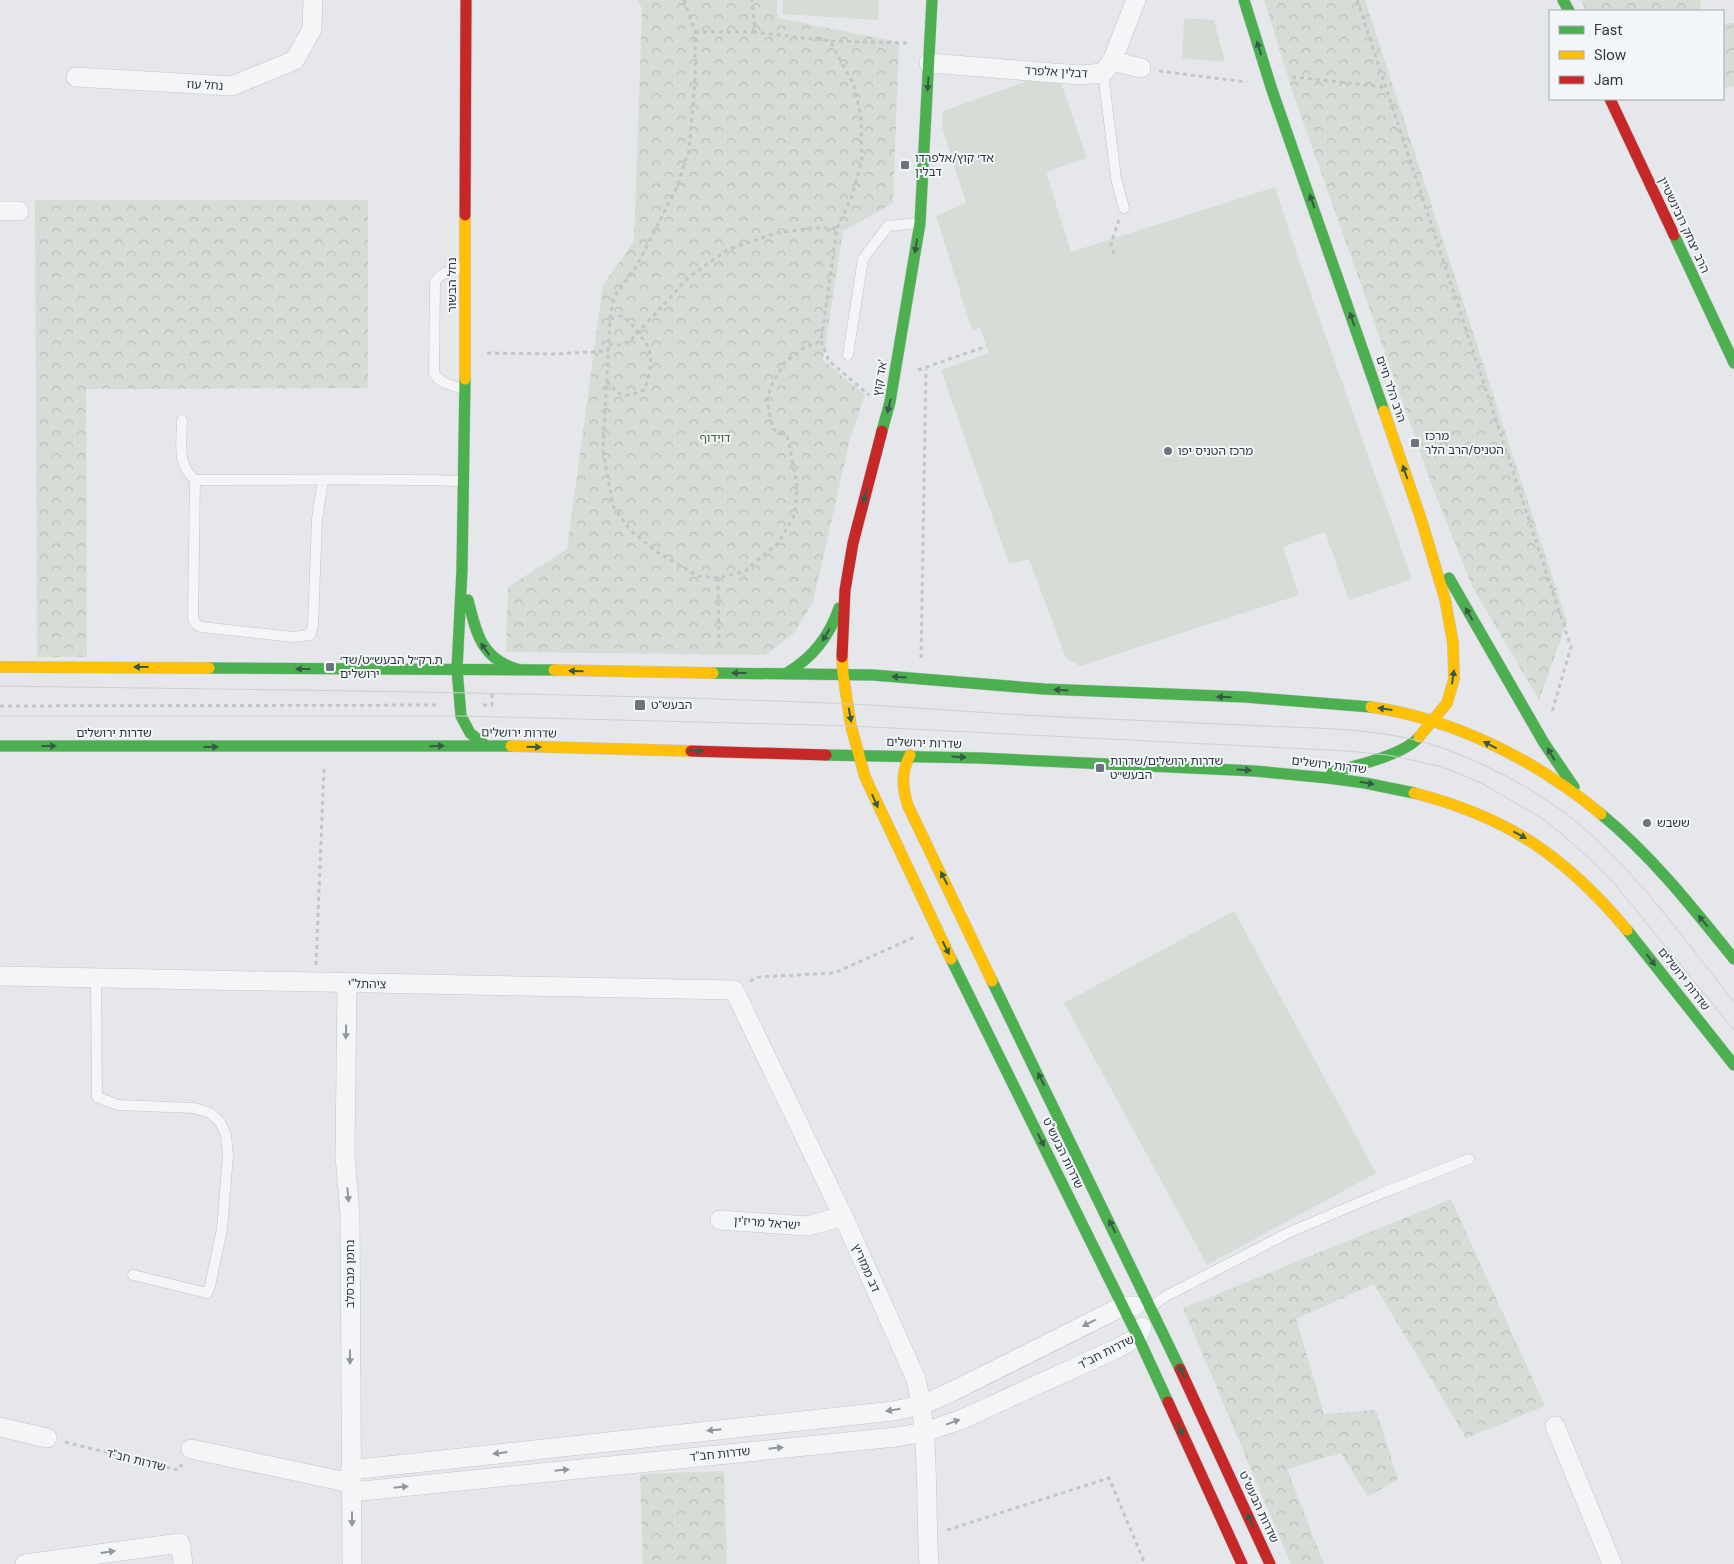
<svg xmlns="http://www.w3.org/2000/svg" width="1734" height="1564" viewBox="0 0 1734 1564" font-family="'DM Sans','Noto Sans Hebrew',sans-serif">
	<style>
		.green { fill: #d6ddd6 }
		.forest { fill: url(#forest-crowns) }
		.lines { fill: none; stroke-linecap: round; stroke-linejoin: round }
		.lane-casing { stroke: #c3c5c8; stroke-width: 11 }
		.street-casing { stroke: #c3c5c8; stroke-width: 20 }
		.fast-casing { stroke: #c3c5c8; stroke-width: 12 }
		.slow-casing { stroke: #c3c5c8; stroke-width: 12 }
		.jam-casing { stroke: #c3c5c8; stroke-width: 12 }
		.path { stroke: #c3c6c8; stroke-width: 3; stroke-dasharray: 4 4; stroke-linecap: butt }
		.lane { stroke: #f4f5f6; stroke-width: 10 }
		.street { stroke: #f4f5f6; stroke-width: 19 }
		.fast { stroke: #4caf50; stroke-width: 11 }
		.slow { stroke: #ffc107; stroke-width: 11 }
		.jam { stroke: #c62828; stroke-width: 11 }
		.tram { stroke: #cecfd1; stroke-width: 1 }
		.oneway { fill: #365a47 }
		.oneway2 { fill: #90969c }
		.poi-dot { fill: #6d747d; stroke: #f3f6f8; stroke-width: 2 }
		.labels { text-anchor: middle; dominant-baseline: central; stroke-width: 4; stroke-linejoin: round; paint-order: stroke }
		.street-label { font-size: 12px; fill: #2c3643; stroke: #f3f6f8 }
		.poi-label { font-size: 12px; fill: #2c3643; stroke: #f3f6f8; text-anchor: start }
		.park-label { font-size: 12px; fill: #435e39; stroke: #f3f6f8 }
	</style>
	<defs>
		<pattern id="forest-crowns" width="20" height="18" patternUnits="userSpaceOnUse" patternTransform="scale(1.25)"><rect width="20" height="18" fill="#d6ddd6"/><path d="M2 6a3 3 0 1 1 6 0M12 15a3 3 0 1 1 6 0" fill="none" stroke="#b8beb9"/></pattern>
	</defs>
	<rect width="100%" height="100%" fill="#e5e7ea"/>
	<g class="green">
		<polygon points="783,0 879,0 878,20 782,14"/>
		<polygon points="1184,18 1214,20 1225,62 1182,58"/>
		<polygon points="1036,78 1060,80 1087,158 1046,172 1071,252 1275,187 1297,255 1412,579 1349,600 1325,532 1283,547 1299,595 1080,666 1066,658 1029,559 1009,564 941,370 989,353 980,328 972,330 936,216 966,203 942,127 943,111"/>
		<polygon points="1234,911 1376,1173 1207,1265 1064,1003"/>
	</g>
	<g class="forest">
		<polygon points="638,0 777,0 777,18 899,42 893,203 843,231 823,360 865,395 850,439 813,602 794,633 766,655 506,652 508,587 567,549 603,285 634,241 642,9"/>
		<polygon points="1264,0 1365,0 1567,622 1539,700 1473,588 1435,494 1292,90"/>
		<polygon points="1581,0 1700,0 1701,11 1586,11"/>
		<polygon points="1734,23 1734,86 1723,88 1723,24"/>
		<polygon points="35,200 368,200 368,388 86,389 87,657 37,657"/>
		<polygon points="1451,1199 1545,1406 1466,1438 1374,1284 1296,1319 1324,1414 1376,1410 1398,1479 1368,1497 1341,1453 1287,1469 1324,1564 1291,1564 1183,1308"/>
		<polygon points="724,1471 727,1564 643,1564 640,1474"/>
	</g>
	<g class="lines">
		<defs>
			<g id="lane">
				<polyline points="1103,73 1116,178 1124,208"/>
				<polyline points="848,355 863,259 888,226 919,223"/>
				<path d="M463,389C452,385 440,384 434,373L435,283C439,272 454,270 464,266"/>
				<path d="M182,420C182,443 176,463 195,480"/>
				<path d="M323,480L317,519L313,625L310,635L293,637L201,627L196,624L193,619L195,480C284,480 373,478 463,481"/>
				<polyline points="96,979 97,1097 118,1105 194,1108 210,1113 220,1122 226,1135 228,1155 222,1229 210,1286 207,1293 133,1275"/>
				<polyline points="1152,1306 1166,1296 1290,1232 1382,1193 1469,1159"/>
			</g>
			<g id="street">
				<polyline points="1112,61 1141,68"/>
				<polyline points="929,63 1080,75 1103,73 1112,61 1136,0"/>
				<polyline points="76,77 232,86 295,60 312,29 313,0"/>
				<polyline points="0,211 19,211"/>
				<path d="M0,976L734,990L843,1216L916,1379C930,1439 925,1502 929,1564"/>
				<polyline points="347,983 345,1156 350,1214 352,1564"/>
				<polyline points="720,1220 808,1226 843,1216"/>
				<polyline points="1555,1426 1612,1564"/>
				<polyline points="0,1427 47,1438"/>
				<polyline points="191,1449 351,1483"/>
				<polyline points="350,1470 893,1411 922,1405 951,1392 1123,1306 1135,1306"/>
				<polyline points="352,1492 896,1437 925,1432 960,1420 1118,1348 1138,1337 1142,1327"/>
				<polyline points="25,1564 180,1543 183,1564"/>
			</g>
			<g id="fast">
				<polyline points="1244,0 1272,90 1384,411"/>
				<polyline points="1563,0 1569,11"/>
				<polyline points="1674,235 1734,363"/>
				<polyline points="465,379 462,570 457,669 461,716 470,733 485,745"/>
				<polyline points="882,431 890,402 920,223 932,0"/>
				<polyline points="1449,578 1544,743 1574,787"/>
				<path d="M468,600C476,632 481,659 517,669"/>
				<polyline points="209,668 554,670"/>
				<polyline points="713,673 873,675 1044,689 1245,697 1371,707"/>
				<path d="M787,673C813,657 829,637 839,608"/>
				<polyline points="0,746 511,746"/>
				<polyline points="826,755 980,758 1255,771 1328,778 1365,783 1414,793"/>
				<path d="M1332,772C1355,766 1404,755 1419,737"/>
				<path d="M1601,814C1652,856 1693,908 1734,959"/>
				<polyline points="1627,930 1734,1065"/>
				<polyline points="951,959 1138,1337 1168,1402"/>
				<polyline points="992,981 1180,1369"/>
			</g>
			<g id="slow">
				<polyline points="465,379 465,215"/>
				<polyline points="1384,411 1421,519 1445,599 1453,643 1454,679 1447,703 1419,737"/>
				<polyline points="842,657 843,674 851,726 865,777 951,959"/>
				<polyline points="0,667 209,668"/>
				<polyline points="554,670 713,673"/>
				<path d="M1371,707C1454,719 1536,760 1601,814"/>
				<polyline points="511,746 691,751"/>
				<path d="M910,755C901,772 902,787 908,806L992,981"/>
				<path d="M1414,793C1508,817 1565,856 1627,930"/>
			</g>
			<g id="jam">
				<polyline points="1610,99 1674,235"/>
				<polyline points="465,215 466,0"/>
				<polyline points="842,657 845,590 853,543 882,431"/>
				<polyline points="691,751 826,755"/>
				<polyline points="1180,1369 1270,1564"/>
				<polyline points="1168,1402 1242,1564"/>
			</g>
		</defs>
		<use href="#lane" class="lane-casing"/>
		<use href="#street" class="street-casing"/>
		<use href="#fast" class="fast-casing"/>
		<use href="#slow" class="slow-casing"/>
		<use href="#jam" class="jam-casing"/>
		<g class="path">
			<polyline points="684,0 695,32 695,81 689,150 677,187 636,267 614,297 610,319 603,451 613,506 630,530 657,552 698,576 718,578 745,571 779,542 795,514 797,485 788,438 773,429 767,401 771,386 784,363 802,349 821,341 837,228 851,199 862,160 861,117 854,85 830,41 755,32 752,0"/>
			<polyline points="1357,0 1571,647 1552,712"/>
			<polyline points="695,32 755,32"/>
			<polyline points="831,41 907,43"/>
			<polyline points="1159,71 1247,82"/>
			<polyline points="1292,77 1386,87"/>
			<polyline points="1114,254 1111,243 1119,220"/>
			<polyline points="821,341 829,361 869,395"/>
			<polyline points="609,344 619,345 629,342 689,277 727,250 776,233 812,228 837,228"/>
			<polyline points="487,353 552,354 609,351"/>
			<polyline points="918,370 987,346"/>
			<path d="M607,381C621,398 624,398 644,390C650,375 654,357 646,343C644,339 640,337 638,333C631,324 632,323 622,316L610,319"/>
			<polyline points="718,578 719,650"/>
			<polyline points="921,658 926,369"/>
			<polyline points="483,705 492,705 492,691"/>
			<polyline points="0,706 439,705"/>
			<polyline points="316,965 324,768"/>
			<polyline points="750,981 759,977 834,973 915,937"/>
			<polyline points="65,1442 178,1470 182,1464"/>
			<polyline points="947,1530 1109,1478 1145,1564"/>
		</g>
		<use href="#lane" class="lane"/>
		<use href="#street" class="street"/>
		<use href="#fast" class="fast"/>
		<use href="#slow" class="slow"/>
		<use href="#jam" class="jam"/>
		<g class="tram">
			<path d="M0,686C268,690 536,692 804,702C890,705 976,713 1062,717C1130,720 1197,723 1265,726C1330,729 1395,728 1456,753C1490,767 1524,784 1554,805C1626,855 1680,935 1734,1002"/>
			<polyline points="0,716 461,716 851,726 1347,751 1388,755 1443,767 1481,783 1545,820 1587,856 1612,881 1734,1030"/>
		</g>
	</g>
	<defs><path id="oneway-solid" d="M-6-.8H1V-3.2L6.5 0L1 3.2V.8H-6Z" transform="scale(1.25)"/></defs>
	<g class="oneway">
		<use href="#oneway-solid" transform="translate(1259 48) rotate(-107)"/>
		<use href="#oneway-solid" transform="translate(928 84) rotate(94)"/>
		<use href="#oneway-solid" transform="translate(1312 201) rotate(-110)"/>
		<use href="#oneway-solid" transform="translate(916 246) rotate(99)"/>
		<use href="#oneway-solid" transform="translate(1352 319) rotate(-109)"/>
		<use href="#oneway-solid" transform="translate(889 406) rotate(103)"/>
		<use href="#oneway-solid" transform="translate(1405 472) rotate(-109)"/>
		<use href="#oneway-solid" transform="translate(865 496) rotate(106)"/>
		<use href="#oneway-solid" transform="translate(1469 614) rotate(-120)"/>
		<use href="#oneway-solid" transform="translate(826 635) rotate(120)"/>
		<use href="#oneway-solid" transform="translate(485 649) rotate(-125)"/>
		<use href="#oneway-solid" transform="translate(141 667) rotate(-180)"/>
		<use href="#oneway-solid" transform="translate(303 669) rotate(-180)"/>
		<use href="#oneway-solid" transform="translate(576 671) rotate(-179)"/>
		<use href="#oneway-solid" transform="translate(739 673) rotate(180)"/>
		<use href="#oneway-solid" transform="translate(899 677) rotate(-177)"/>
		<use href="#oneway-solid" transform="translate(1453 677) rotate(-82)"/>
		<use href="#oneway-solid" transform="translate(1061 690) rotate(-177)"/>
		<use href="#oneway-solid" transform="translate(1224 697) rotate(-178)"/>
		<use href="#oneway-solid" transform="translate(1385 709) rotate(-172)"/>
		<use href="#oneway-solid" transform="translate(850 715) rotate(80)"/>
		<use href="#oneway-solid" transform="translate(1490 745) rotate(-153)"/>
		<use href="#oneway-solid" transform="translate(49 746)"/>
		<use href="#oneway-solid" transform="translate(437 746) rotate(-1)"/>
		<use href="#oneway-solid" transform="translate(211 747)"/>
		<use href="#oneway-solid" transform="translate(534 747) rotate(2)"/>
		<use href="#oneway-solid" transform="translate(696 751) rotate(2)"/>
		<use href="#oneway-solid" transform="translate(1551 754) rotate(-121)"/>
		<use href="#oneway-solid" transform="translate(959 757) rotate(3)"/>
		<use href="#oneway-solid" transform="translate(1244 770) rotate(4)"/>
		<use href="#oneway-solid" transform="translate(1367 783) rotate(10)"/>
		<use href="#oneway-solid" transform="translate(875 801) rotate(66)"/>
		<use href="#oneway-solid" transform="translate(1520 835) rotate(29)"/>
		<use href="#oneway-solid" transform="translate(944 878) rotate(-117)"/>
		<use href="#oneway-solid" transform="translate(1703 921) rotate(-131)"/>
		<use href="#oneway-solid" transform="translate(946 948) rotate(63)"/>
		<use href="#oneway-solid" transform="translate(1651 960) rotate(52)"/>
		<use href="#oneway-solid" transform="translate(1041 1079) rotate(-116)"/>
		<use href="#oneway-solid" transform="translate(1041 1140) rotate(64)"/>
		<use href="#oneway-solid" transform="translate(1112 1226) rotate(-116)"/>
		<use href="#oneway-solid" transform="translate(1182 1372) rotate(-115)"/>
		<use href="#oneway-solid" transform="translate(1180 1429) rotate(65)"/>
		<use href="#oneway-solid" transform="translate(1250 1520) rotate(-115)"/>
	</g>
	<g class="oneway2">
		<use href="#oneway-solid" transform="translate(346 1032) rotate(91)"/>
		<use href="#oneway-solid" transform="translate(348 1195) rotate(85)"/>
		<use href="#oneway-solid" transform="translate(1089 1323) rotate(153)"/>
		<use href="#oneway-solid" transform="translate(350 1357) rotate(90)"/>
		<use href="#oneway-solid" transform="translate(893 1410) rotate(171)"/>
		<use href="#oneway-solid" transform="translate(953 1422) rotate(-20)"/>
		<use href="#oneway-solid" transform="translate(714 1430) rotate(174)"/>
		<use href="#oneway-solid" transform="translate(776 1448) rotate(-6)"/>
		<use href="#oneway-solid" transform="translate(500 1453) rotate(173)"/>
		<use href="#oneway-solid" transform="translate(562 1470) rotate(-6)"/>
		<use href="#oneway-solid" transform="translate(401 1487) rotate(-6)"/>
		<use href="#oneway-solid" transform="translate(352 1519) rotate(90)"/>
		<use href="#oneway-solid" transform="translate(108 1552) rotate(-8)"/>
	</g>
	<g class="poi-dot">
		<rect x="900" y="160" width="10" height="10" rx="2.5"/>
		<rect x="1410" y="438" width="10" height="10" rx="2.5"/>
		<circle cx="1168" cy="451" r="5"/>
		<rect x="325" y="662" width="10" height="10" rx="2.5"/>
		<rect x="634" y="699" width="12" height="12" rx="2.5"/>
		<rect x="1095" y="763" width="10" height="10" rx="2.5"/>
		<circle cx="1647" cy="823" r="5"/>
	</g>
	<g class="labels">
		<g class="street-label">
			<text transform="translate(1056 72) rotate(3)">דבלין אלפרד</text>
			<text transform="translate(205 85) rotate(3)">נחל עוז</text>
			<text transform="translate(1684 225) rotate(65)">הרב יצחק רובינשטיין</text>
			<text transform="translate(452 285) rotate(-90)">נחל הבשור</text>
			<text transform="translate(880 378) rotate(-80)">אד קוץ'</text>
			<text transform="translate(1391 389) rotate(71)">הרב הלר חיים</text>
			<text x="114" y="733">שדרות ירושלים</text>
			<text transform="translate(519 733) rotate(1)">שדרות ירושלים</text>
			<text transform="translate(924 743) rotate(2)">שדרות ירושלים</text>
			<text transform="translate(1329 765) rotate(7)">שדרות ירושלים</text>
			<text transform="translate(1684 979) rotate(52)">שדרות ירושלים</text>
			<text transform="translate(367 984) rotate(1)">ציהתל"י</text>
			<text transform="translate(1063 1153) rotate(64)">שדרות הבעש"ט</text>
			<text transform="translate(767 1223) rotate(4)">ישראל מריז'ין</text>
			<text transform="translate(866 1268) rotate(66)">דב ממזריץ</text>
			<text transform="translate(350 1274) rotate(-90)">נחמן מברסלב</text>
			<text transform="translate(1106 1352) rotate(-27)">שדרות חב"ד</text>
			<text transform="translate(720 1454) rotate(-6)">שדרות חב"ד</text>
			<text transform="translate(136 1460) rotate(14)">שדרות חב"ד</text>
			<text transform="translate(1259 1507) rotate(65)">שדרות הבעש"ט</text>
		</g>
		<g class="poi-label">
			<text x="915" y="158">אד׳ קוץ/אלפרדו<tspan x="915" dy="14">דבלין</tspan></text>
			<text x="1425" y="436">מרכז<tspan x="1425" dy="14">הטניס/הרב הלר</tspan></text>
			<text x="1178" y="451">מרכז הטניס יפו</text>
			<text x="340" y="660">ת.רק״ל הבעש״ט/שד׳<tspan x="340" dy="14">ירושלים</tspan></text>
			<text x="651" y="705">הבעש"ט</text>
			<text x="1110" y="761">שדרות ירושלים/שדרות<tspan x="1110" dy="14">הבעש״ט</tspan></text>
			<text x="1657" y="823">ששבש</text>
		</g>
		<g class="park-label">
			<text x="715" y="438">דוידוף</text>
		</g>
	</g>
	<rect x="1549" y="10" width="175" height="90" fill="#f3f6f8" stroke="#a3a9b0"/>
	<rect x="1559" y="26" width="25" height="8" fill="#4caf50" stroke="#a3a9b0"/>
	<text x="1594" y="35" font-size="15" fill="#2c3643">Fast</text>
	<rect x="1559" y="51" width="25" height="8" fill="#ffc107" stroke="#a3a9b0"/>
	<text x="1594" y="60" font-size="15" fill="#2c3643">Slow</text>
	<rect x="1559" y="76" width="25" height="8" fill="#c62828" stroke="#a3a9b0"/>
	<text x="1594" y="85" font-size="15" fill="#2c3643">Jam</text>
</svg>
